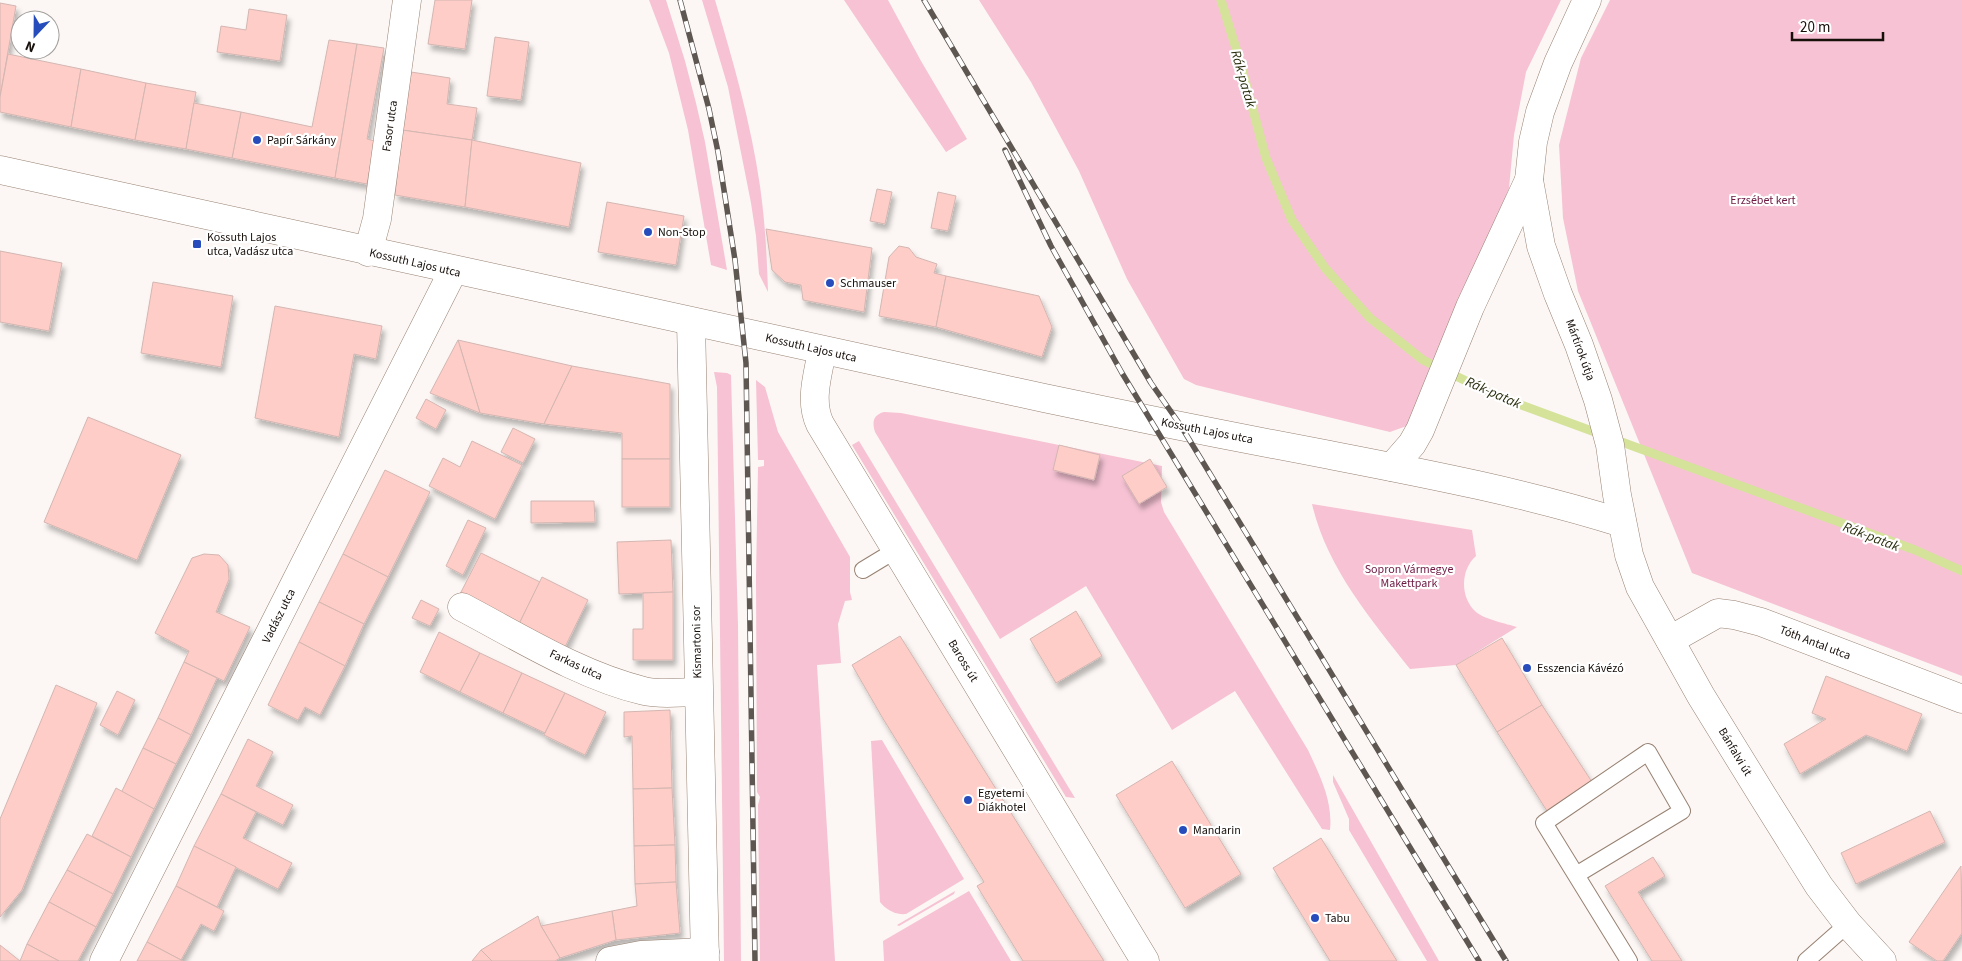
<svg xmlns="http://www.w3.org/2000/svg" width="1962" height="961" viewBox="0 0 1962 961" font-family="'Source Sans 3',sans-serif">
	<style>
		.green { fill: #f6c2d4 }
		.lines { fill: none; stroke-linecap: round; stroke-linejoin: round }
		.stream { stroke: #d5e39a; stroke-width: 9 }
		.building { fill: #ffcdc7; stroke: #d3b6b2; filter: url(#shadow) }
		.lane-casing { stroke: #978273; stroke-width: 18 }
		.street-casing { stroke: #978273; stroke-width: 29 }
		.secondary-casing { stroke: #978273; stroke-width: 29 }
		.lane { stroke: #fff; stroke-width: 16 }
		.street { stroke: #fff; stroke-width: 28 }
		.secondary { stroke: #fff; stroke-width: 28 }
		.rail-casing { stroke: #5d5651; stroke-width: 5.5 }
		.rail { stroke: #fff; stroke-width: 4; stroke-dasharray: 11; stroke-linecap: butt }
		.poi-dot { fill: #274cbb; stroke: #fff; stroke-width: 2 }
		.labels { text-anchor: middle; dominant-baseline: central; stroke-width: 4.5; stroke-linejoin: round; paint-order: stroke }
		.street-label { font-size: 12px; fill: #170f0a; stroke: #fff }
		.poi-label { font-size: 12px; fill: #170f0a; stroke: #fff; text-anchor: start }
		.park-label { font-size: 12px; fill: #6e1842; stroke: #fff }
		.water-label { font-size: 14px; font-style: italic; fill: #292e0e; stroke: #fff }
	</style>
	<defs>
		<filter id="shadow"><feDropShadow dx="3" dy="5.5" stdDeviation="2.5" flood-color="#0004"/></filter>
	</defs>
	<rect width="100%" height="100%" fill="#fcf7f4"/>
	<g class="green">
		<polygon points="649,0 666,0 685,61 696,103 705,142 727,270 711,265 688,130 669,53"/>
		<path d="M702,0H715C733,61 751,123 760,186C765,221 767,257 768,292L759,274L756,236L751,203L728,87Z"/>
		<polygon points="844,0 888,0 921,61 967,139 946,152"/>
		<polygon points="979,0 1561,0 1526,72 1514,135 1509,188 1464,304 1412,424 1390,432 1196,385 1184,379 1127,279 1079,171 1031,82"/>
		<polygon points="1610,0 1962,0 1962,676 1692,573 1578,291 1563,218 1559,145 1581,58"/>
		<polygon points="714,372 727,373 731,375 738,625 741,961 724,961 717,387"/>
		<polygon points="756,380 765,387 778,432 850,557 850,592 852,600 845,601 838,624 841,663 817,665 835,961 760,961 758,805 760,797 757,792 756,578 758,467 764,466 764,460 758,460"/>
		<path d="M884,412L901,413L1162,466L1161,502L1164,512L1308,750C1320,776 1333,801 1330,830L1322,829L1235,691L1172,730L1086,586L1000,639L875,432C872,422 873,415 884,412Z"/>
		<polygon points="859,441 1075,798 1066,797 852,445"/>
		<path d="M1312,504L1472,530L1476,556C1460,570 1460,598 1476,612C1484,619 1507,624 1517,627L1456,665L1410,669C1370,618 1327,568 1312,504Z"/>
		<path d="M882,740L964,879L906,914C896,915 886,910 880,902L871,741Z"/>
		<polygon points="1333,775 1439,961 1427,961 1349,830 1349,819 1333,782"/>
		<polygon points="955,891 954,894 899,926 897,925"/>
		<polygon points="969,891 1011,961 884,961 883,941"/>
	</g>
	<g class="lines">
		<polyline class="stream" points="1221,0 1239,58 1266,158 1292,220 1325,268 1370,318 1423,360 1497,396 1915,550 1962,571"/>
	</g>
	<g class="building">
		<polygon points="435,0 472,0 465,49 428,44"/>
		<polygon points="0,3 16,6 0,97"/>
		<polygon points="249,9 287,15 280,61 217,52 221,26 246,30"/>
		<polygon points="495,37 529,42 521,100 487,96"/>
		<polygon points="329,40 357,44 335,178 232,158 241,112 312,127"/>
		<polygon points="357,44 384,48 367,139 375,141 367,184 335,178"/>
		<polygon points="8,54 81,69 71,127 0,112 0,97"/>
		<polygon points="81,69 146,83 135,140 71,127"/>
		<polygon points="411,72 450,78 447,104 477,108 472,140 402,130"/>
		<polygon points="146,83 196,92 186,149 135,140"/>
		<polygon points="194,103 241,112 232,158 186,149"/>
		<polygon points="402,130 472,140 465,207 395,195"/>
		<polygon points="472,140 581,163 569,227 465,207"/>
		<polygon points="877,189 892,192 885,224 870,221"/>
		<polygon points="938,192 956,196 948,231 931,228"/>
		<polygon points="607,202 684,216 676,265 598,252"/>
		<polygon points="766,229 872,248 864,312 803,300 801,285 785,282 772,270"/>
		<polygon points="899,246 909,248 916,257 937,264 934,273 946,276 936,327 879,316 889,257"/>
		<polygon points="0,251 62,263 49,331 0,322"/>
		<polygon points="946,276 1039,296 1052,327 1042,357 936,327"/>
		<polygon points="153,282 233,296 221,367 141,353"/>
		<polygon points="275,306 382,326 376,359 354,354 339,437 255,418"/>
		<polygon points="458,340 572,366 544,424 480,413"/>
		<polygon points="458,340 480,413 430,393"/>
		<polygon points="572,366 670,384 670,459 622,459 622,433 544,424"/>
		<polygon points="426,399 446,410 436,429 416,418"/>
		<polygon points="88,417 181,455 137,560 44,522"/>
		<polygon points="513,428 535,439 523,463 501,452"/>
		<polygon points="472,441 522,465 495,519 429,486 443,458 460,467"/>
		<polygon points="1059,445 1100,455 1094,480 1053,470"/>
		<rect x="622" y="459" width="48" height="48"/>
		<polygon points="1150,459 1167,487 1139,504 1122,476"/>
		<polygon points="385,470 430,492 388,577 343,554"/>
		<polygon points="531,501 594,501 595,522 531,523"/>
		<polygon points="468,520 486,528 463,575 446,566"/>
		<polygon points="671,540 673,592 619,594 617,542"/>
		<polygon points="481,553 540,582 519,624 460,594"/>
		<polygon points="204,554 219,555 228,565 229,579 216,612 250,627 224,681 184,662 189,651 155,633 192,558"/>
		<polygon points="343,554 388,577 364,624 319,602"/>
		<polygon points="542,577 588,600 565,647 519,624"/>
		<polygon points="673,592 673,660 633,660 633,629 643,629 643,593"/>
		<polygon points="421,600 439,609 430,626 412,618"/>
		<polygon points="319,602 364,624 345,666 299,642"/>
		<polygon points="1076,611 1102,656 1056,683 1030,639"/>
		<polygon points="439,632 480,653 460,692 420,672"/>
		<polygon points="900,636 1094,945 1104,961 1023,961 977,886 984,882 882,717 852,665"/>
		<polygon points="1502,638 1542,705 1497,732 1456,665"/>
		<polygon points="299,642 345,666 320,715 305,707 298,720 268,705"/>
		<polygon points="480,653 522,673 503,713 460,692"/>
		<polygon points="184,662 217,678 191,735 158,718"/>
		<polygon points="522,673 565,693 545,733 503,713"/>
		<polygon points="1826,676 1922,714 1907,751 1866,735 1800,774 1784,744 1826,719 1812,713"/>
		<polygon points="56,685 97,703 22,890 0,917 0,819"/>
		<polygon points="117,691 135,700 118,735 100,725"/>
		<polygon points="565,693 606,712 585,755 544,735"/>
		<polygon points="1542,705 1592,782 1547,811 1497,732"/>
		<polygon points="670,710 672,788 633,789 632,736 624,737 624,712"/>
		<polygon points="158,718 191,735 176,764 143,748"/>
		<polygon points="248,739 273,752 256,786 293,805 283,825 221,794"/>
		<polygon points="143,748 176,764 154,809 121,793"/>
		<polygon points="1172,761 1241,874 1185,908 1116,795"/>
		<polygon points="116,788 154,809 131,857 92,836"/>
		<polygon points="672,788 675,845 634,846 633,789"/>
		<polygon points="221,794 256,812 243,838 292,863 278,889 194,846"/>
		<polygon points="1930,811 1945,842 1856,884 1841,853"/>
		<polygon points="87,834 131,857 113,894 67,870"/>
		<polygon points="1321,838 1397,961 1330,961 1273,868"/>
		<polygon points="675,845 676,882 635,884 634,846"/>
		<polygon points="194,846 236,867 217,907 176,886"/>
		<polygon points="1653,857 1665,876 1638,892 1682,961 1652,961 1605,886"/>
		<polygon points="1961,866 1962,933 1943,961 1937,961 1909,942"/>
		<polygon points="67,870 113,894 96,927 49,902"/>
		<polygon points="676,882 680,933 616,940 612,911 637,906 635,884"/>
		<polygon points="176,886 224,911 214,931 201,924 181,960 147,942"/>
		<polygon points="49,902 96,927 78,961 59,961 27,944"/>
		<polygon points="612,911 616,940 560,958 541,926"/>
		<polygon points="538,916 541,926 560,958 555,961 492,961 481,950"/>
		<polygon points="147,942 181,960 183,961 137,961"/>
		<polygon points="27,944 59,961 20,961"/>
		<polygon points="0,945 20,961 0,961"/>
		<polygon points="481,950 492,961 472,961"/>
	</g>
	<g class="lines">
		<defs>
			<g id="lane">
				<polyline points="863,570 896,550"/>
				<polyline points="1576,875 1544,823 1648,752 1682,811 1576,875 1629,961"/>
				<polyline points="1806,961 1848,924"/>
			</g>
			<g id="street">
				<polyline points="368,252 377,219 407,0"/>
				<polyline points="691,322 705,961"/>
				<path d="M822,351C818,375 809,400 820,424L1145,961"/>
				<path d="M462,607C519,637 581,676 644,691C661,695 681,692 698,692"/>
				<polyline points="1670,640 1718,613 1734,615 1761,622 1962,699"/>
				<polyline points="104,961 453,271"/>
				<polyline points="610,961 641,955 705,952"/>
			</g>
			<g id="secondary">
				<polyline points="1587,0 1558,63 1540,112 1533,142 1529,180 1541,246 1558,294 1579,345 1598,400 1610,445 1617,495 1629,555 1640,587 1701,696 1762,795 1819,886 1848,924 1882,961"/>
				<path d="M0,170C347,247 695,324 1044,398C1139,418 1234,437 1330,455C1428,474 1527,493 1622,523"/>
				<polyline points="1392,467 1412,444 1420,430 1470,307 1529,180"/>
			</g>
		</defs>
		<use href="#lane" class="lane-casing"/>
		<use href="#street" class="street-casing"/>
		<use href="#secondary" class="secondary-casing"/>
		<use href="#lane" class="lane"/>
		<use href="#street" class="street"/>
		<use href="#secondary" class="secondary"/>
		<defs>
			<g id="rail">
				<polyline points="680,0 709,109 718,152 735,260 746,363 755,961"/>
				<polyline points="924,0 1151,383 1181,426 1506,961"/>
				<polyline points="1005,150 1051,246 1122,373 1479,961"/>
			</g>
		</defs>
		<use href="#rail" class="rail-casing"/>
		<use href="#rail" class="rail"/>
	</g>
	<g class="poi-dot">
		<circle cx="257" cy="140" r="5"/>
		<circle cx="648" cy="232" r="5"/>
		<rect x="192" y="239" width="10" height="10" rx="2.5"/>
		<circle cx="830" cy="283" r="5"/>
		<circle cx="1527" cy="668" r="5"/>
		<circle cx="968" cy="800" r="5"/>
		<circle cx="1183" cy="830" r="5"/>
		<circle cx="1315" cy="918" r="5"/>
	</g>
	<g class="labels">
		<g class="street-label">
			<text transform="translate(390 126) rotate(-82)">Fasor utca</text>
			<text transform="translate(415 263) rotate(13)">Kossuth Lajos utca</text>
			<text transform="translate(811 348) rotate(13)">Kossuth Lajos utca</text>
			<text transform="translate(1580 350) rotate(70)">Mártírok útja</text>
			<text transform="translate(1207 431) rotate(11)">Kossuth Lajos utca</text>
			<text transform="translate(279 616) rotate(-63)">Vadász utca</text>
			<text transform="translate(697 642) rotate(-91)">Kismartoni sor</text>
			<text transform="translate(1815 643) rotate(21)">Tóth Antal utca</text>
			<text transform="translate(963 661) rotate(59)">Baross út</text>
			<text transform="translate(576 665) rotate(25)">Farkas utca</text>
			<text transform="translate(1735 752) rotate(59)">Bánfalvi út</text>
		</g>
		<g class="poi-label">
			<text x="267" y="140">Papír Sárkány</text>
			<text x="658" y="232">Non-Stop</text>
			<text x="207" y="237">Kossuth Lajos<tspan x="207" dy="14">utca, Vadász utca</tspan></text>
			<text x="840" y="283">Schmauser</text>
			<text x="1537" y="668">Esszencia Kávézó</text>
			<text x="978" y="793">Egyetemi<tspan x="978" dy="14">Diákhotel</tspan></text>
			<text x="1193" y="830">Mandarin</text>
			<text x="1325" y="918">Tabu</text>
		</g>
		<g class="park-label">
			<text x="1763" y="200">Erzsébet kert</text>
			<text x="1409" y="569">Sopron Vármegye<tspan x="1409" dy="14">Makettpark</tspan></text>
		</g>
		<g class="water-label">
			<text transform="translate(1243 79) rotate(74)">Rák-patak</text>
			<text transform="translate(1493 393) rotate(24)">Rák-patak</text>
			<text transform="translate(1871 537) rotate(21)">Rák-patak</text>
		</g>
	</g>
	<g transform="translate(35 35) rotate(202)"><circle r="24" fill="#ffffff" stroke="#a29f9d"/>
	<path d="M0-4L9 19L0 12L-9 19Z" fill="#274cbb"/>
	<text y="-8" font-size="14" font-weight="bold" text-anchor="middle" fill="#170f0a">N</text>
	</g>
	<path d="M1792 32v8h91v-8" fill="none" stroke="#170f0a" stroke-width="2.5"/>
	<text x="1800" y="32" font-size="15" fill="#170f0a" stroke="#ffffff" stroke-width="4" paint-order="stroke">20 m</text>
</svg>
